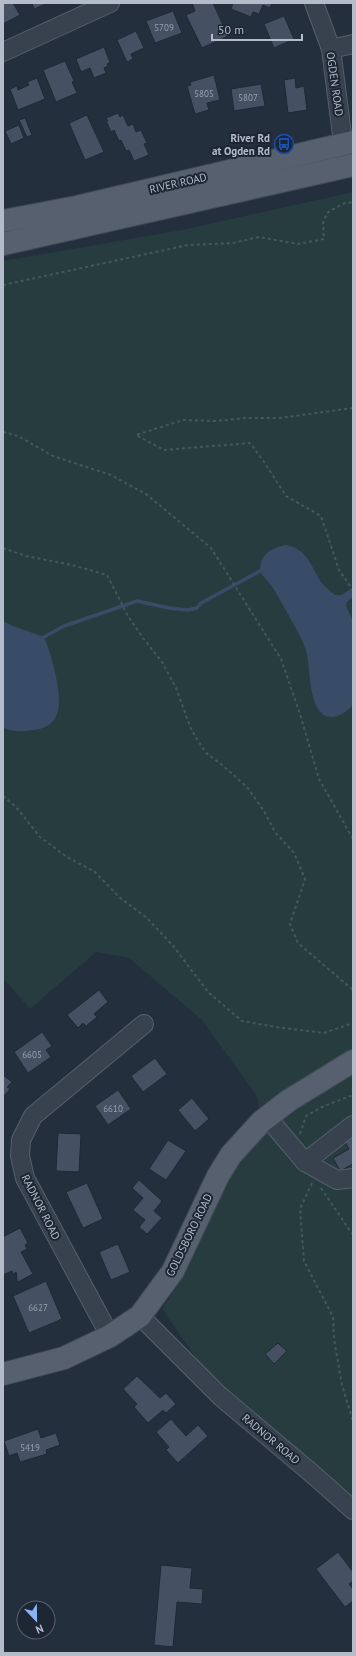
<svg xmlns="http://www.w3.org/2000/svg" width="356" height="1656" viewBox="0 0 356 1656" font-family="'PT Sans',sans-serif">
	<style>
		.green { fill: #263c3f }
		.water { fill: #394c67 }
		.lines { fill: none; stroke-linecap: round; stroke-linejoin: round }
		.stream { stroke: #394c67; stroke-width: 3.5 }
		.building { fill: #455162; stroke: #1f2835 }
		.minor-casing { stroke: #565f6c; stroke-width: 20 }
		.major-casing { stroke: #414a57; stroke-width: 24 }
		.path { stroke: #44595c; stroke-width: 2; stroke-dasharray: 3 3; stroke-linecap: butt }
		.minor { stroke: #38414e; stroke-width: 18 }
		.major { stroke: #56606e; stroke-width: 22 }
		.labels { text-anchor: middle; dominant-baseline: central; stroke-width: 4; stroke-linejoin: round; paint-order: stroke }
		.number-label { font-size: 9px; fill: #98a1af }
		.street-label { font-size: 11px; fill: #b4bcc9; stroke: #1d2633 }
		.poi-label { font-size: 11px; font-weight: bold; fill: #b4bcc9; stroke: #1d2633; text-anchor: end }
	</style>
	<rect width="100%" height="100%" fill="#242f3e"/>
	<polygon class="green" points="353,192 353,1500 303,1459 199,1362 162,1309 180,1281 229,1178 262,1134 258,1099 254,1092 202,1020 129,958 96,952 30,1009 3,978 3,261 182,230"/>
	<g class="water">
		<path d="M286,545C309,550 310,566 321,582C325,587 330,591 335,595H342L353,587V597L347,602L346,606L353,621V705C345,713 335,721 324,715C309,706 310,670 307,654C303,638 294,626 287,612C282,604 278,596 273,588C269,582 263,577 260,571C260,554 271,548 286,545Z"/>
		<path d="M3,621L13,626L44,637C51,653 64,698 57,714C53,725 43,729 33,730C20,732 15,732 3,728Z"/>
	</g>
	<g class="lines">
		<polyline class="stream" points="44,637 64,626 137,601 169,608 188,610 197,608 201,603 260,571"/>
	</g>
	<g class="building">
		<polygon points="3,3 13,3 20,15 3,24"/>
		<polygon points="32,3 48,3 34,9"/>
		<polygon points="192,3 213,3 228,36 202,48 186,15 195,11"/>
		<polygon points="233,3 272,3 270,8 263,5 259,14 253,12 251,17 231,9"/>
		<polygon points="173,11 182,33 155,43 146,21"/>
		<polygon points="284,16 294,39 274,48 264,24"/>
		<polygon points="136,31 144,48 131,54 133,59 127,62 117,40"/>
		<polygon points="104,47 110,62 107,64 108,66 104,68 106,73 94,78 90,68 81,72 76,59"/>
		<polygon points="65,61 74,81 72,82 77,93 56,102 43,70"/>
		<polygon points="214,75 220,100 207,103 209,110 195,114 187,86 191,85 190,82"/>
		<polygon points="37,78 45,99 18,110 10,89 17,86 18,90 29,85 27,82"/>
		<polygon points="295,78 296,88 304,86 307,110 288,113 284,80"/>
		<polygon points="261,84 265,106 234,111 231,89"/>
		<polygon points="118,113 120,117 123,115 128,126 133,124 136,132 141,130 147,143 144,144 149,155 134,161 129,150 126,151 121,140 119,141 114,130 111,132 106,121 108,121 106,118"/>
		<polygon points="87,115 104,152 85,160 69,123"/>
		<polygon points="25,118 32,135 27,137 19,120"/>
		<polygon points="19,125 24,138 11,144 5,131"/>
		<polygon points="99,990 108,1002 94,1014 97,1017 86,1026 83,1023 78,1028 67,1015"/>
		<polygon points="42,1032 52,1046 46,1050 51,1057 28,1073 14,1052"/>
		<polygon points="155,1058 167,1074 143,1092 131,1076"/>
		<polygon points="3,1075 12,1082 7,1087 10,1089 3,1097"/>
		<polygon points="118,1090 131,1109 108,1125 95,1106"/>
		<polygon points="192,1098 209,1119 195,1131 178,1110"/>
		<polygon points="58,1133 81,1134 79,1172 56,1171"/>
		<polygon points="353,1135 353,1164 340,1171 333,1158 349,1149 344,1140"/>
		<polygon points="168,1140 186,1151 166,1180 149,1169"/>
		<polygon points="139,1180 162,1201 154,1211 162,1218 147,1234 139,1227 145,1220 133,1210 143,1198 132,1188"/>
		<polygon points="87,1183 103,1219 83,1228 66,1192"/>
		<polygon points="20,1228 28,1243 25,1245 27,1249 21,1252 33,1274 18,1282 16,1277 17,1276 16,1272 13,1274 12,1271 3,1275 3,1237"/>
		<polygon points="118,1244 130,1272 111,1280 99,1252"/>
		<polygon points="46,1281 62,1319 29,1333 13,1296"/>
		<polygon points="278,1343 287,1351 274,1364 265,1354"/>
		<polygon points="137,1376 160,1398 166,1393 176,1404 166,1413 163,1410 148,1423 134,1407 137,1404 123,1389"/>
		<polygon points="171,1419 186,1436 198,1425 208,1436 178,1463 166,1450 169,1447 156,1432"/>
		<polygon points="38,1429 41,1438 56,1433 60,1445 46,1450 47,1454 20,1462 17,1453 9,1456 4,1441"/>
		<polygon points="338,1552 353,1572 353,1581 349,1584 353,1589 353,1601 345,1607 316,1569"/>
		<polygon points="161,1565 192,1568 190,1588 203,1589 202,1604 177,1602 173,1647 154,1645"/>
	</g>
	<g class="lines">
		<defs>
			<g id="minor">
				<polyline points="314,3 331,49 345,158"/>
				<polyline points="331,49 353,44"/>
				<polyline points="3,52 110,3"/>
				<polyline points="267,1117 305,1162 337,1180 353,1178"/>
				<polyline points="305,1162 353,1125"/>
				<polyline points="140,1316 220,1396 316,1477 353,1510"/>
				<polyline points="110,1336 25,1178 20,1156 21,1140 33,1116 144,1024"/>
			</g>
			<g id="major">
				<polyline points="3,221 77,207 353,142"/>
				<polyline points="3,244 353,165"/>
				<polyline points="3,1374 64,1358 110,1336 140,1316 173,1271 218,1176 231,1155 261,1122 288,1101 353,1061"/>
			</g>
		</defs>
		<use href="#minor" class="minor-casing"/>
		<use href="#major" class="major-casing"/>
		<g class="path">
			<polyline points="3,285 188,245 233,243 259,237 298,244 324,239 323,223 327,213 342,204 353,202"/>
			<polyline points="353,408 280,418 246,418 217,421 183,420 136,435 164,450 250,443 262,459 286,496 321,516 339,570 353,590"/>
			<polyline points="3,432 18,436 53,456 111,475 131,486 146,494 211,548 281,659 300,714 319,779 353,839"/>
			<polyline points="3,548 26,556 72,565 107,575 128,616 143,638 162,662 176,688 191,729 205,752 221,764 247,787 264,811 275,832 294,853 305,879 290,924 298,943 353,990"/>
			<polyline points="3,796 16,807 40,837 67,857 95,872 119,897 147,918 174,947 208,992 242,1021 276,1027 324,1033 353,1023"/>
			<polyline points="300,1134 306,1116 324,1106 353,1095"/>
			<polyline points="312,1183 300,1209 304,1261 333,1317 334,1339 342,1385 353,1421"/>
			<polyline points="321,1188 353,1235"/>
		</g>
		<use href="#minor" class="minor"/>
		<use href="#major" class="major"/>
	</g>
	<defs>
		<symbol id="bus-ring" viewBox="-11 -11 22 22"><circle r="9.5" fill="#1d2633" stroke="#1a4fb4" stroke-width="1.5"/><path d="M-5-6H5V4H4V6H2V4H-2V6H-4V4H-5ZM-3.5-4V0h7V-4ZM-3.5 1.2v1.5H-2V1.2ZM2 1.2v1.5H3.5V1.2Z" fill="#1a4fb4"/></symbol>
	</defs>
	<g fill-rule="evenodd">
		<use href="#bus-ring" x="273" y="133" width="22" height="22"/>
	</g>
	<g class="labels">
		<g class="number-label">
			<text x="164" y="27">5709</text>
			<text x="204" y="93">5805</text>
			<text x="248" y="97">5807</text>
			<text x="32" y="1054">6605</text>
			<text x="113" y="1108">6610</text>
			<text x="38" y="1307">6627</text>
			<text x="30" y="1447">5419</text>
		</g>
		<g class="street-label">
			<text transform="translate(335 84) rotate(82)">OGDEN ROAD</text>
			<text transform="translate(178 183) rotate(-13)">RIVER ROAD</text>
			<text transform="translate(41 1207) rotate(63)">RADNOR ROAD</text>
			<text transform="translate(189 1235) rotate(-64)">GOLDSBORO ROAD</text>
			<text transform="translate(271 1439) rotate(40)">RADNOR ROAD</text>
		</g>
		<g class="poi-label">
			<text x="270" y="138">River Rd<tspan x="270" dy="13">at Ogden Rd</tspan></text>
		</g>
	</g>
	<rect width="356" height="1656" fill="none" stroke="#b4bcc9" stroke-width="8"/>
	<g transform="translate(36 1620) rotate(158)"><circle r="19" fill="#1d2633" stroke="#59626f"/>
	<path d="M0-3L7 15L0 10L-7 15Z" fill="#8ab4f8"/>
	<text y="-6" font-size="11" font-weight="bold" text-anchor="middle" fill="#b4bcc9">N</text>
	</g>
	<path d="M212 34v6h90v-6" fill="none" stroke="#b4bcc9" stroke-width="2"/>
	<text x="218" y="34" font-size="12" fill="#b4bcc9" stroke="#1d2633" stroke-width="3" paint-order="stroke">50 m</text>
</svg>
